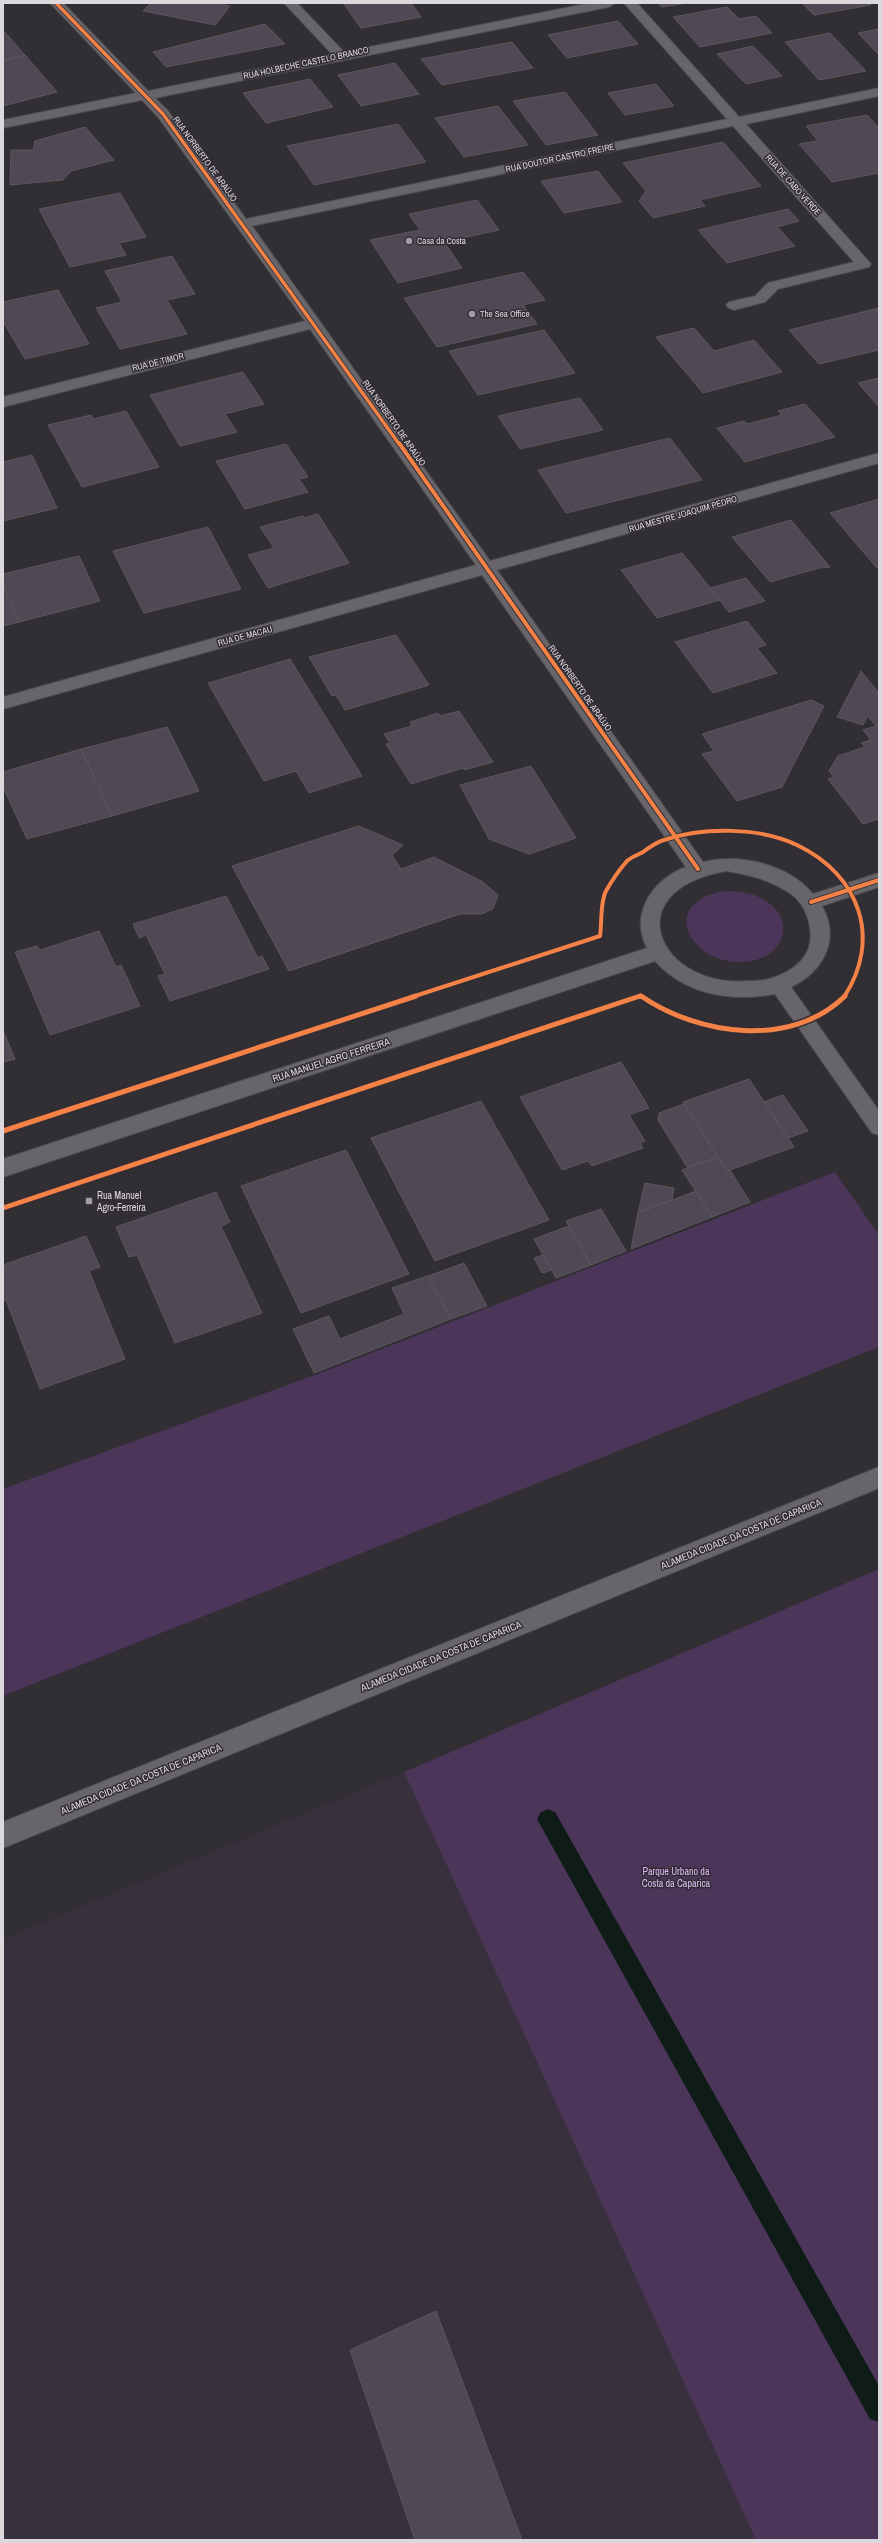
<svg xmlns="http://www.w3.org/2000/svg" width="882" height="2543" viewBox="0 0 882 2543" font-family="'Archivo Narrow',sans-serif">
	<style>
		.built { fill: #38313d }
		.green { fill: #4b3558 }
		.lines { fill: none; stroke-linecap: round; stroke-linejoin: round }
		.stream { fill: #0e1b17; fill-rule: evenodd }
		.building { fill: #504855; stroke: #5a585c }
		.street-casing { stroke: #4c4a4e; stroke-width: 2 }
		.street { fill: #676569; fill-rule: evenodd }
		.cycleway-far2-casing { stroke: #322d35; stroke-width: 5 }
		.cycleway-far1-casing { stroke: #322d35; stroke-width: 6 }
		.cycleway-casing { stroke: #322d35; stroke-width: 8 }
		.cycleway-far2 { stroke: #f48246; stroke-width: 3.5 }
		.cycleway-far1 { stroke: #f48246; stroke-width: 4 }
		.cycleway { stroke: #f48246; stroke-width: 5 }
		.poi-dot { fill: #a09ea2; stroke: #322d35; stroke-width: 1.5 }
		.labels { text-anchor: middle; dominant-baseline: central; stroke-width: 3; stroke-linejoin: round; paint-order: stroke }
		.far-street-label { font-size: 9px; fill: #dcd9de; stroke: #322d35 }
		.far-poi-label { font-size: 9px; fill: #dcd9de; stroke: #322d35; text-anchor: start }
		.street-label { font-size: 10px; fill: #dcd9de; stroke: #322d35 }
		.poi-label { font-size: 10px; fill: #dcd9de; stroke: #322d35; text-anchor: start }
		.park-label { font-size: 10px; fill: #ddbbf4; stroke: #322d35 }
	</style>
	<rect width="100%" height="100%" fill="#312f33"/>
	<polygon class="built" points="404,1772 756,2540 3,2540 3,1939"/>
	<g class="green">
		<path d="M725,891C741,891 756,893 769,903C794,921 784,953 756,960C696,975 651,903 725,891Z"/>
		<polygon points="835,1172 879,1235 879,1347 3,1696 3,1489 315,1375"/>
		<polygon points="879,1569 879,2540 756,2540 404,1772"/>
	</g>
	<g class="lines">
		<polygon class="stream" points="548,1809 555,1812 879,2386 879,2422 870,2419 541,1826 537,1819 541,1812"/>
	</g>
	<g class="building">
		<polygon points="151,3 217,3 230,6 215,25 143,11"/>
		<polygon points="343,3 411,3 421,17 361,28"/>
		<polygon points="658,3 687,3 662,7"/>
		<polygon points="802,3 869,3 871,5 814,15"/>
		<polygon points="727,7 739,19 756,16 772,33 700,47 673,17"/>
		<polygon points="618,21 638,44 567,58 548,35"/>
		<polygon points="265,24 285,44 166,67 153,52"/>
		<polygon points="879,29 879,55 858,33"/>
		<polygon points="3,30 25,55 3,61"/>
		<polygon points="830,33 866,71 819,80 785,42"/>
		<polygon points="512,42 533,68 442,85 421,59"/>
		<polygon points="753,46 782,76 746,84 717,54"/>
		<polygon points="25,55 57,92 3,106 3,61"/>
		<polygon points="395,63 419,94 361,106 338,75"/>
		<polygon points="310,79 333,107 266,123 243,93"/>
		<polygon points="656,84 674,106 625,115 608,93"/>
		<polygon points="565,92 598,135 546,145 513,101"/>
		<polygon points="498,106 528,145 464,157 435,118"/>
		<polygon points="867,115 879,128 879,173 832,182 799,144 818,141 806,126"/>
		<polygon points="398,124 426,162 314,185 287,146"/>
		<polygon points="85,127 114,160 71,171 63,180 10,185 11,150 33,150 35,141"/>
		<polygon points="723,142 761,186 700,200 705,206 653,218 639,201 646,191 623,163"/>
		<polygon points="598,171 622,202 564,213 541,181"/>
		<polygon points="120,193 146,237 119,243 126,255 70,267 39,209"/>
		<polygon points="477,200 499,230 444,242 462,268 398,283 370,240 420,230 409,214"/>
		<polygon points="788,209 799,221 777,227 795,246 727,263 698,230"/>
		<polygon points="172,256 195,294 167,300 187,334 120,349 96,308 122,302 105,271"/>
		<polygon points="523,272 545,300 523,305 537,324 437,347 404,298"/>
		<polygon points="58,290 89,344 25,359 3,321 3,302"/>
		<polygon points="879,308 879,350 819,364 789,330"/>
		<polygon points="694,328 714,351 754,340 782,372 703,393 656,337"/>
		<polygon points="544,330 575,373 478,395 449,351"/>
		<polygon points="243,372 264,404 225,414 237,432 180,446 150,395"/>
		<polygon points="879,378 879,407 858,383"/>
		<polygon points="580,398 603,430 520,449 498,416"/>
		<polygon points="805,404 835,437 745,462 717,428 744,421 747,424 782,415 778,411"/>
		<polygon points="126,411 159,467 82,487 48,425 91,415 93,419"/>
		<polygon points="670,438 702,480 566,513 538,470"/>
		<polygon points="286,444 308,477 299,479 308,492 245,509 216,461"/>
		<polygon points="32,455 57,508 3,521 3,462"/>
		<polygon points="879,499 879,567 877,568 830,513"/>
		<polygon points="318,514 349,563 268,588 248,555 274,548 260,527 303,516 304,518"/>
		<polygon points="791,520 830,567 819,568 770,582 732,537"/>
		<polygon points="208,527 241,589 144,613 113,551"/>
		<polygon points="682,553 720,600 657,618 621,570"/>
		<polygon points="79,556 100,601 19,622 3,586 3,574"/>
		<polygon points="746,578 765,601 729,612 710,588"/>
		<polygon points="3,586 19,622 3,626"/>
		<polygon points="747,621 766,645 757,648 777,673 713,693 675,642"/>
		<polygon points="396,635 429,685 345,710 336,695 332,696 309,657"/>
		<polygon points="290,659 362,776 309,793 296,771 264,781 208,683"/>
		<polygon points="861,671 879,693 879,725 876,726 868,716 863,725 837,717"/>
		<polygon points="811,700 824,706 782,787 737,801 702,754 714,751 702,734"/>
		<polygon points="459,711 493,762 464,770 463,768 411,784 386,744 390,743 384,734 412,726 410,722 438,713 440,716"/>
		<polygon points="879,725 879,819 863,824 828,779 834,777 829,771 838,756 865,747 861,743 871,740 863,730"/>
		<polygon points="167,727 199,791 112,816 81,749"/>
		<polygon points="81,749 112,816 27,839 3,787 3,772"/>
		<polygon points="531,766 576,838 529,854 489,839 460,785"/>
		<polygon points="359,826 403,845 392,855 401,869 434,857 483,882 498,895 493,909 482,914 460,914 289,971 232,866"/>
		<polygon points="226,896 258,958 262,956 269,969 170,1001 158,976 165,974 146,935 139,938 133,924"/>
		<polygon points="99,931 116,967 121,965 140,1006 50,1035 15,952 37,946 40,950"/>
		<polygon points="3,1030 15,1059 3,1062"/>
		<polygon points="621,1062 649,1108 629,1115 645,1141 640,1143 643,1148 592,1166 588,1161 562,1170 520,1097"/>
		<polygon points="749,1079 794,1147 727,1171 683,1102"/>
		<polygon points="783,1095 808,1131 788,1138 764,1102"/>
		<polygon points="481,1101 549,1220 435,1261 371,1138"/>
		<polygon points="684,1104 718,1157 687,1167 658,1120 659,1113"/>
		<polygon points="346,1150 409,1274 301,1313 241,1186"/>
		<polygon points="718,1157 727,1171 730,1170 750,1202 712,1217 682,1170"/>
		<polygon points="645,1183 674,1188 672,1200 638,1213"/>
		<polygon points="696,1191 712,1217 631,1249 638,1213"/>
		<polygon points="216,1192 230,1222 221,1226 262,1313 175,1343 137,1255 129,1257 116,1227"/>
		<polygon points="601,1209 626,1251 591,1265 566,1221"/>
		<polygon points="569,1226 591,1265 556,1278 534,1239"/>
		<polygon points="86,1236 100,1267 89,1271 125,1359 40,1389 6,1300 3,1301 3,1265"/>
		<polygon points="543,1255 552,1270 542,1273 534,1258"/>
		<polygon points="464,1263 487,1306 451,1319 428,1276"/>
		<polygon points="428,1276 451,1319 314,1373 293,1329 329,1316 340,1339 404,1314 392,1288"/>
		<polygon points="436,2311 522,2540 415,2540 350,2350"/>
	</g>
	<g class="lines">
		<defs>
			<g id="street">
				<path d="M50,3H63L148,91L332,54L284,3H297L344,52L590,3H615L609,7L155,98L168,111L246,219L727,119L624,3H637L739,117L879,88V96L746,124L871,264L869,267L778,289L765,302L734,310L729,308L726,305L729,302L755,296L768,283L854,262L733,126L252,226L490,561L879,453V463L497,570L703,862C740,853 788,864 813,894L879,873V887L822,906C841,939 823,972 791,987L879,1111V1135L872,1133L775,994C731,1002 686,995 655,961L3,1177V1159L647,948C629,914 653,879 686,867L482,575L3,709V697L476,565L310,329L3,407V397L305,321L158,117L142,100L3,128V120L136,93ZM726,871C749,875 768,879 788,892C807,903 817,934 806,954C799,965 790,971 778,976C769,980 760,981 749,981C659,989 614,891 726,871Z"/>
				<polygon points="879,1467 879,1488 3,1848 3,1822"/>
			</g>
		</defs>
		<use href="#street" class="street-casing"/>
		<use href="#street" class="street"/>
		<defs>
			<polyline id="cycleway-far2" points="56,3 163,114 399,444"/>
			<g id="cycleway-far1">
				<polyline points="399,443 698,869"/>
				<polyline points="811,902 879,880"/>
				<path d="M412,997L600,936C602,923 600,902 606,891C611,882 620,869 627,861C631,857 638,855 643,852C649,848 656,842 664,840C703,827 760,827 797,845C860,875 882,939 844,997"/>
				<polyline points="637,997 643,997"/>
			</g>
			<g id="cycleway">
				<path d="M641,996C698,1035 791,1049 845,996"/>
				<polyline points="3,1131 416,996"/>
				<polyline points="3,1208 640,996"/>
			</g>
		</defs>
		<use href="#cycleway-far2" class="cycleway-far2-casing"/>
		<use href="#cycleway-far1" class="cycleway-far1-casing"/>
		<use href="#cycleway" class="cycleway-casing"/>
		<use href="#cycleway-far2" class="cycleway-far2"/>
		<use href="#cycleway-far1" class="cycleway-far1"/>
		<use href="#cycleway" class="cycleway"/>
	</g>
	<g class="poi-dot">
		<circle cx="409" cy="241" r="4"/>
		<circle cx="472" cy="314" r="4"/>
		<rect x="85" y="1197" width="8" height="8" rx="2"/>
	</g>
	<g class="labels">
		<g class="far-street-label">
			<text transform="translate(306 63) rotate(-12)">RUA HOLBECHE CASTELO BRANCO</text>
			<text transform="translate(560 158) rotate(-12)">RUA DOUTOR CASTRO FREIRE</text>
			<text transform="translate(205 159) rotate(54)">RUA NORBERTO DE ARAÚJO</text>
			<text transform="translate(793 185) rotate(48)">RUA DE CABO VERDE</text>
			<text transform="translate(158 362) rotate(-14)">RUA DE TIMOR</text>
			<text transform="translate(394 423) rotate(55)">RUA NORBERTO DE ARAÚJO</text>
			<text transform="translate(683 514) rotate(-16)">RUA MESTRE JOAQUIM PEDRO</text>
			<text transform="translate(245 636) rotate(-15)">RUA DE MACAU</text>
			<text transform="translate(580 688) rotate(55)">RUA NORBERTO DE ARAÚJO</text>
		</g>
		<g class="far-poi-label">
			<text x="417" y="241">Casa da Costa</text>
			<text x="480" y="314">The Sea Office</text>
		</g>
		<g class="street-label">
			<text transform="translate(331 1060) rotate(-18)">RUA MANUEL AGRO FERREIRA</text>
			<text transform="translate(741 1534) rotate(-22)">ALAMEDA CIDADE DA COSTA DE CAPARICA</text>
			<text transform="translate(441 1656) rotate(-22)">ALAMEDA CIDADE DA COSTA DE CAPARICA</text>
			<text transform="translate(141 1779) rotate(-22)">ALAMEDA CIDADE DA COSTA DE CAPARICA</text>
		</g>
		<g class="poi-label">
			<text x="97" y="1195">Rua Manuel<tspan x="97" dy="12">Agro-Ferreira</tspan></text>
		</g>
		<g class="park-label">
			<text x="676" y="1871">Parque Urbano da<tspan x="676" dy="12">Costa da Caparica</tspan></text>
		</g>
	</g>
	<rect width="882" height="2543" fill="none" stroke="#dcd9de" stroke-width="8"/>
</svg>
